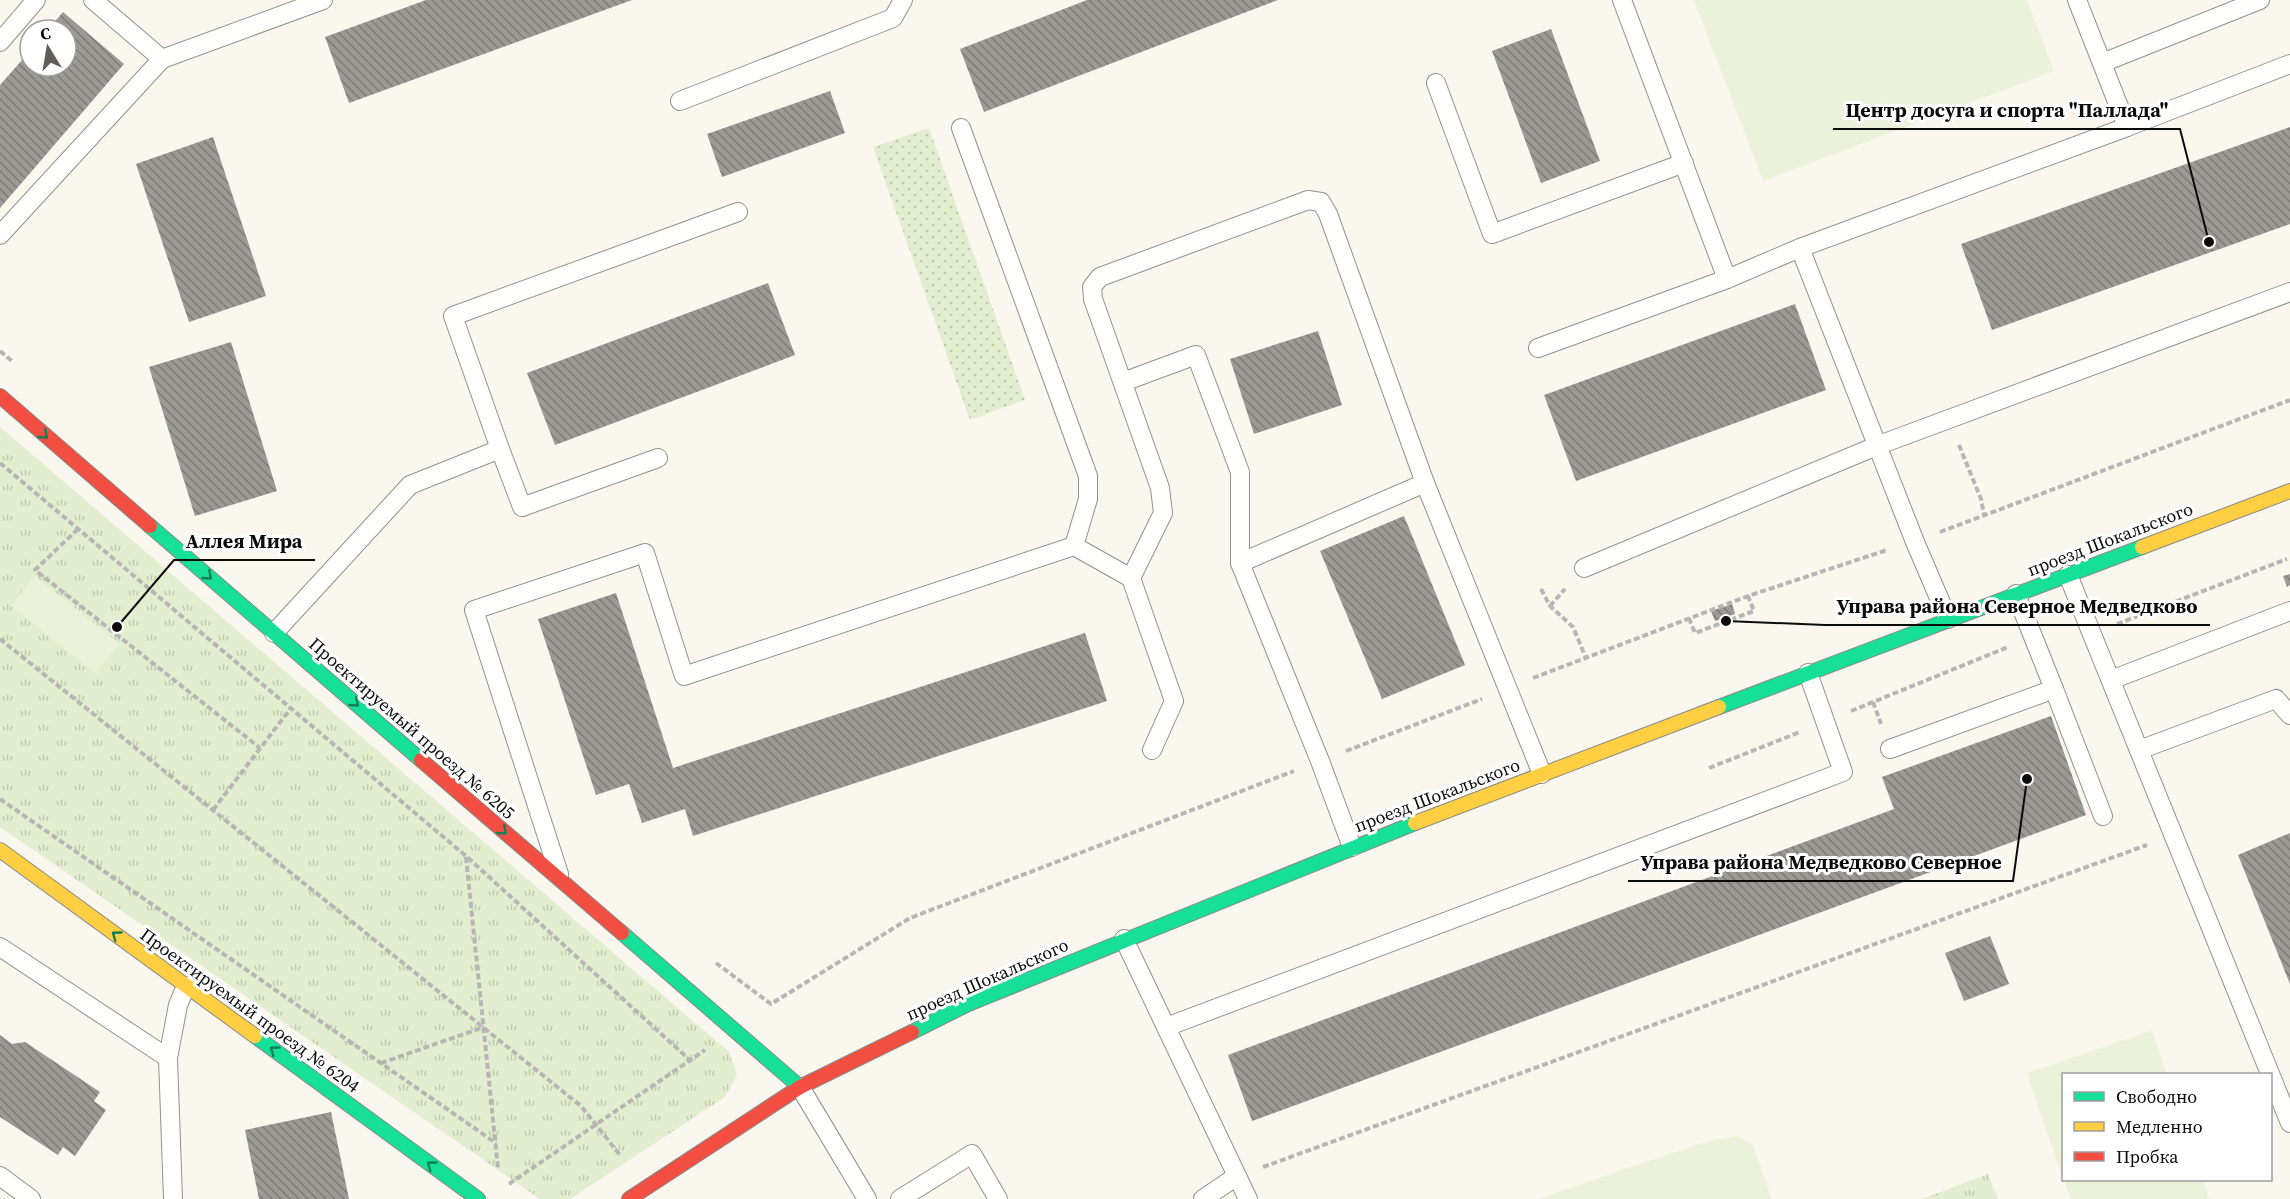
<svg xmlns="http://www.w3.org/2000/svg" width="2290" height="1199" viewBox="0 0 2290 1199" font-family="'Source Serif 4',serif">
	<style>
		.grass { fill: url(#grass-dots) }
		.park { fill: url(#park-tufts) }
		.pitch { fill: #ecf2d9 }
		.building { fill: url(#building-back-hatch) }
		.lines { fill: none; stroke-linecap: round; stroke-linejoin: round }
		.lane-casing { stroke: #93918d; stroke-width: 20 }
		.fast-casing { stroke: #898884; stroke-width: 16 }
		.slow-casing { stroke: #898884; stroke-width: 16 }
		.jam-casing { stroke: #898884; stroke-width: 16 }
		.path { stroke: #b7b6b5; stroke-width: 4; stroke-dasharray: 6 3; stroke-linecap: butt }
		.lane { stroke: #fefefc; stroke-width: 18 }
		.fast { stroke: #16e098; stroke-width: 14 }
		.slow { stroke: #ffcf43; stroke-width: 14 }
		.jam { stroke: #f24e42; stroke-width: 14 }
		.oneway { stroke: #118059 }
		.labels { text-anchor: middle; dominant-baseline: central; stroke-width: 6; stroke-linejoin: round; paint-order: stroke }
		.street-label { font-size: 18px; fill: #0b0b0b; stroke: #fff }
		.leader { fill: none; stroke: #0b0b0b; stroke-width: 2 }
		.callout-dot { fill: #0b0b0b; stroke: #fff; stroke-width: 2 }
		.callout-label { font-size: 20px; text-anchor: middle; font-weight: bold; fill: #0b0b0b; stroke: #fff; stroke-width: 6; stroke-linejoin: round; paint-order: stroke }
	</style>
	<defs>
		<pattern id="grass-dots" width="8" height="8" patternUnits="userSpaceOnUse" patternTransform="scale(1.5)"><rect width="8" height="8" fill="#e2eecf"/><path d="M2 2h.1M6 6h.1" fill="none" stroke="#c1cbb0" stroke-width="1.8" stroke-linecap="round"/></pattern>
		<pattern id="park-tufts" width="24" height="20" patternUnits="userSpaceOnUse" patternTransform="scale(1.5)"><rect width="24" height="20" fill="#e2eecf"/><path d="M3 7l-1-3M5 7V3M7 7l1-3M15 17l-1-3M17 17v-4M19 17l1-3" fill="none" stroke="#c1cbb0"/></pattern>
		<pattern id="building-back-hatch" width="6" height="6" patternUnits="userSpaceOnUse" patternTransform="scale(1.5)"><rect width="6" height="6" fill="#9c9a95"/><path d="M-1 5l2 2M0 0l6 6M5-1l2 2" fill="none" stroke="#7d7c78"/></pattern>
	</defs>
	<rect width="100%" height="100%" fill="#faf7ee"/>
	<polygon class="grass" points="929,128 1025,400 970,420 873,147"/>
	<g class="park">
		<polygon points="0,427 729,1052 737,1075 725,1097 570,1199 540,1199 0,827"/>
		<polygon points="1988,1174 1998,1199 1922,1199"/>
	</g>
	<g class="pitch">
		<polygon points="1694,0 2027,0 2054,71 1763,181"/>
		<polygon points="35,576 120,644 95,673 11,606"/>
		<polygon points="2152,1031 2167,1074 2064,1074 2063,1179 2027,1073"/>
		<polygon points="1737,1136 1753,1145 1772,1199 1538,1199 1711,1140"/>
		<polygon points="2064,1180 2203,1180 2209,1199 2071,1199"/>
	</g>
	<g class="building">
		<polygon points="426,0 632,0 349,103 325,37"/>
		<polygon points="1087,0 1278,0 984,112 960,49"/>
		<polygon points="63,12 124,64 0,208 0,85 30,51 30,66 66,66 66,30 48,30"/>
		<polygon points="1551,29 1600,161 1541,183 1492,51"/>
		<polygon points="830,91 845,133 722,177 707,134"/>
		<polygon points="2290,127 2290,224 1992,330 1961,244"/>
		<polygon points="213,137 266,296 189,322 136,164"/>
		<polygon points="768,283 795,355 555,445 527,373"/>
		<polygon points="1795,304 1826,390 1576,481 1544,395"/>
		<polygon points="1318,331 1342,405 1254,434 1230,359"/>
		<polygon points="231,342 277,491 195,516 149,367"/>
		<polygon points="1404,516 1465,665 1382,699 1320,551"/>
		<polygon points="2290,574 2290,585 2287,587 2283,576"/>
		<polygon points="616,593 673,768 1085,633 1107,701 693,836 685,809 642,823 629,784 596,795 538,619"/>
		<polygon points="1732,604 1735,614 1715,621 1711,611"/>
		<polygon points="2051,716 2086,815 1252,1121 1228,1055 1894,809 1882,777"/>
		<polygon points="2290,833 2290,984 2238,855"/>
		<polygon points="1990,936 2009,984 1964,1001 1945,953"/>
		<polygon points="0,1035 12,1044 25,1042 100,1092 94,1101 106,1110 75,1156 63,1147 58,1155 0,1117"/>
		<polygon points="331,1112 349,1199 259,1199 245,1130"/>
	</g>
	<g class="lines">
		<defs>
			<g id="lane">
				<polyline points="93,0 162,59"/>
				<polyline points="1622,0 1727,279 1800,248 2127,127 2077,0"/>
				<polyline points="0,42 36,0"/>
				<polyline points="2102,63 2260,0"/>
				<polyline points="1436,83 1492,234 1684,163"/>
				<polyline points="680,101 893,18 903,0"/>
				<polyline points="2127,127 2290,64"/>
				<polyline points="961,128 1088,476 1088,499 1074,546"/>
				<polyline points="0,235 162,59 323,0"/>
				<polyline points="1800,248 1915,542 1948,619"/>
				<polyline points="1538,348 1727,279"/>
				<polyline points="1123,382 1196,355 1240,472 1240,563 1320,761 1352,847"/>
				<polyline points="500,449 522,507 658,458"/>
				<polyline points="1240,563 1425,483 1542,774"/>
				<polyline points="1584,568 1879,445 2290,292"/>
				<polyline points="2068,575 2290,1123"/>
				<polyline points="1131,578 1163,513 1160,488 1093,299 1092,287 1100,277 1308,200 1321,202 1328,214 1425,483"/>
				<polyline points="274,633 410,485 500,449 453,316 738,212"/>
				<polyline points="2111,680 2290,611"/>
				<polyline points="2054,689 2103,816"/>
				<polyline points="1890,749 2054,689 2016,594"/>
				<polyline points="2139,750 2276,699 2290,715"/>
				<polyline points="559,874 474,610 645,553 684,676 1074,546 1131,578 1174,701 1152,750"/>
				<polyline points="1124,939 1248,1199"/>
				<polyline points="0,947 168,1058 173,1199"/>
				<polyline points="1166,1027 1843,772 1808,673"/>
				<polyline points="168,1058 178,1005 186,986"/>
				<polyline points="800,1087 867,1199"/>
				<polyline points="0,1176 31,1199"/>
				<polyline points="900,1199 972,1154 998,1199"/>
				<polyline points="1203,1199 1237,1176"/>
			</g>
			<g id="fast">
				<polyline points="150,526 421,760"/>
				<polyline points="1719,707 2142,547"/>
				<polyline points="622,933 800,1087"/>
				<polyline points="912,1032 968,1004 1415,823"/>
				<polyline points="255,1036 478,1199"/>
			</g>
			<g id="slow">
				<polyline points="2142,547 2290,491"/>
				<polyline points="1415,823 1719,707"/>
				<polyline points="0,850 255,1036"/>
			</g>
			<g id="jam">
				<polyline points="0,396 150,526"/>
				<polyline points="421,760 622,933"/>
				<polyline points="629,1199 800,1087 912,1032"/>
			</g>
		</defs>
		<use href="#lane" class="lane-casing"/>
		<use href="#fast" class="fast-casing"/>
		<use href="#slow" class="slow-casing"/>
		<use href="#jam" class="jam-casing"/>
		<g class="path">
			<polyline points="0,351 13,362"/>
			<polyline points="1959,445 1981,499 1984,514"/>
			<polyline points="0,463 466,856 692,1062"/>
			<polyline points="78,529 35,570 260,748"/>
			<polyline points="1940,532 2290,400"/>
			<polyline points="1541,589 1550,606 1573,627 1586,658"/>
			<polyline points="1550,606 1565,589"/>
			<polyline points="1689,618 1695,633 1754,611 1748,596"/>
			<polyline points="2117,624 2287,559"/>
			<polyline points="0,639 581,1106 620,1155"/>
			<polyline points="1533,678 1748,596 1887,550"/>
			<polyline points="1873,702 1881,724"/>
			<polyline points="1851,711 2008,647"/>
			<polyline points="1346,751 1482,699"/>
			<polyline points="1709,768 1800,732"/>
			<polyline points="0,799 496,1143"/>
			<polyline points="213,810 291,708"/>
			<polyline points="466,857 498,1168"/>
			<polyline points="716,963 771,1004 910,918 1294,771"/>
			<polyline points="381,1063 484,1027"/>
			<polyline points="1263,1167 2147,845"/>
			<polyline points="509,1184 705,1050"/>
		</g>
		<use href="#lane" class="lane"/>
		<use href="#fast" class="fast"/>
		<use href="#slow" class="slow"/>
		<use href="#jam" class="jam"/>
	</g>
	<defs><path id="oneway-chevron" d="M-2-3.5L2.5 0L-2 3.5" fill="none" stroke-width="1.6" stroke-linecap="round" stroke-linejoin="round" transform="scale(1.5)"/></defs>
	<g class="oneway">
		<use href="#oneway-chevron" transform="translate(44 435) rotate(41)"/>
		<use href="#oneway-chevron" transform="translate(208 576) rotate(41)"/>
		<use href="#oneway-chevron" transform="translate(355 703) rotate(41)"/>
		<use href="#oneway-chevron" transform="translate(503 831) rotate(41)"/>
		<use href="#oneway-chevron" transform="translate(116 935) rotate(-144)"/>
		<use href="#oneway-chevron" transform="translate(274 1050) rotate(-144)"/>
		<use href="#oneway-chevron" transform="translate(431 1165) rotate(-144)"/>
	</g>
	<g class="labels">
		<g class="street-label">
			<text transform="translate(2110 539) rotate(-21)">проезд Шокальского</text>
			<text transform="translate(412 728) rotate(41)">Проектируемый проезд № 6205</text>
			<text transform="translate(1437 795) rotate(-21)">проезд Шокальского</text>
			<text transform="translate(987 979) rotate(-24)">проезд Шокальского</text>
			<text transform="translate(250 1010) rotate(36)">Проектируемый проезд № 6204</text>
		</g>
	</g>
	<path class="leader" d="M2209 242L2180 129H1833M117 627L174 560H315M1726 621L1825 625H2210M2027 779L2013 881H1628"/>
	<g class="callout-dot">
		<circle cx="2209" cy="242" r="6"/>
		<circle cx="117" cy="627" r="6"/>
		<circle cx="1726" cy="621" r="6"/>
		<circle cx="2027" cy="779" r="6"/>
	</g>
	<g class="callout-label">
		<text x="2007" y="117">Центр досуга и спорта "Паллада"</text>
		<text x="244" y="548">Аллея Мира</text>
		<text x="2017" y="613">Управа района Северное Медведково</text>
		<text x="1821" y="869">Управа района Медведково Северное</text>
	</g>
	<rect x="2062" y="1073" width="210" height="108" fill="#ffffff" stroke="#9d9d9d" stroke-width="1.5"/>
	<rect x="2074" y="1092" width="30" height="9" fill="#16e098" stroke="#9d9d9d" stroke-width="1.5"/>
	<text x="2116" y="1103" font-size="18" fill="#0b0b0b">Свободно</text>
	<rect x="2074" y="1122" width="30" height="9" fill="#ffcf43" stroke="#9d9d9d" stroke-width="1.5"/>
	<text x="2116" y="1133" font-size="18" fill="#0b0b0b">Медленно</text>
	<rect x="2074" y="1152" width="30" height="9" fill="#f24e42" stroke="#9d9d9d" stroke-width="1.5"/>
	<text x="2116" y="1163" font-size="18" fill="#0b0b0b">Пробка</text>
	<g transform="translate(48 48) rotate(349)"><circle r="28" fill="#ffffff" stroke="#9d9d9d" stroke-width="1.5"/>
	<path d="M0-4.5L10 22L0 15L-10 22Z" fill="#5f5e5a"/>
	<text y="-9" font-size="16" font-weight="bold" text-anchor="middle" fill="#0b0b0b">С</text>
	</g>
</svg>
